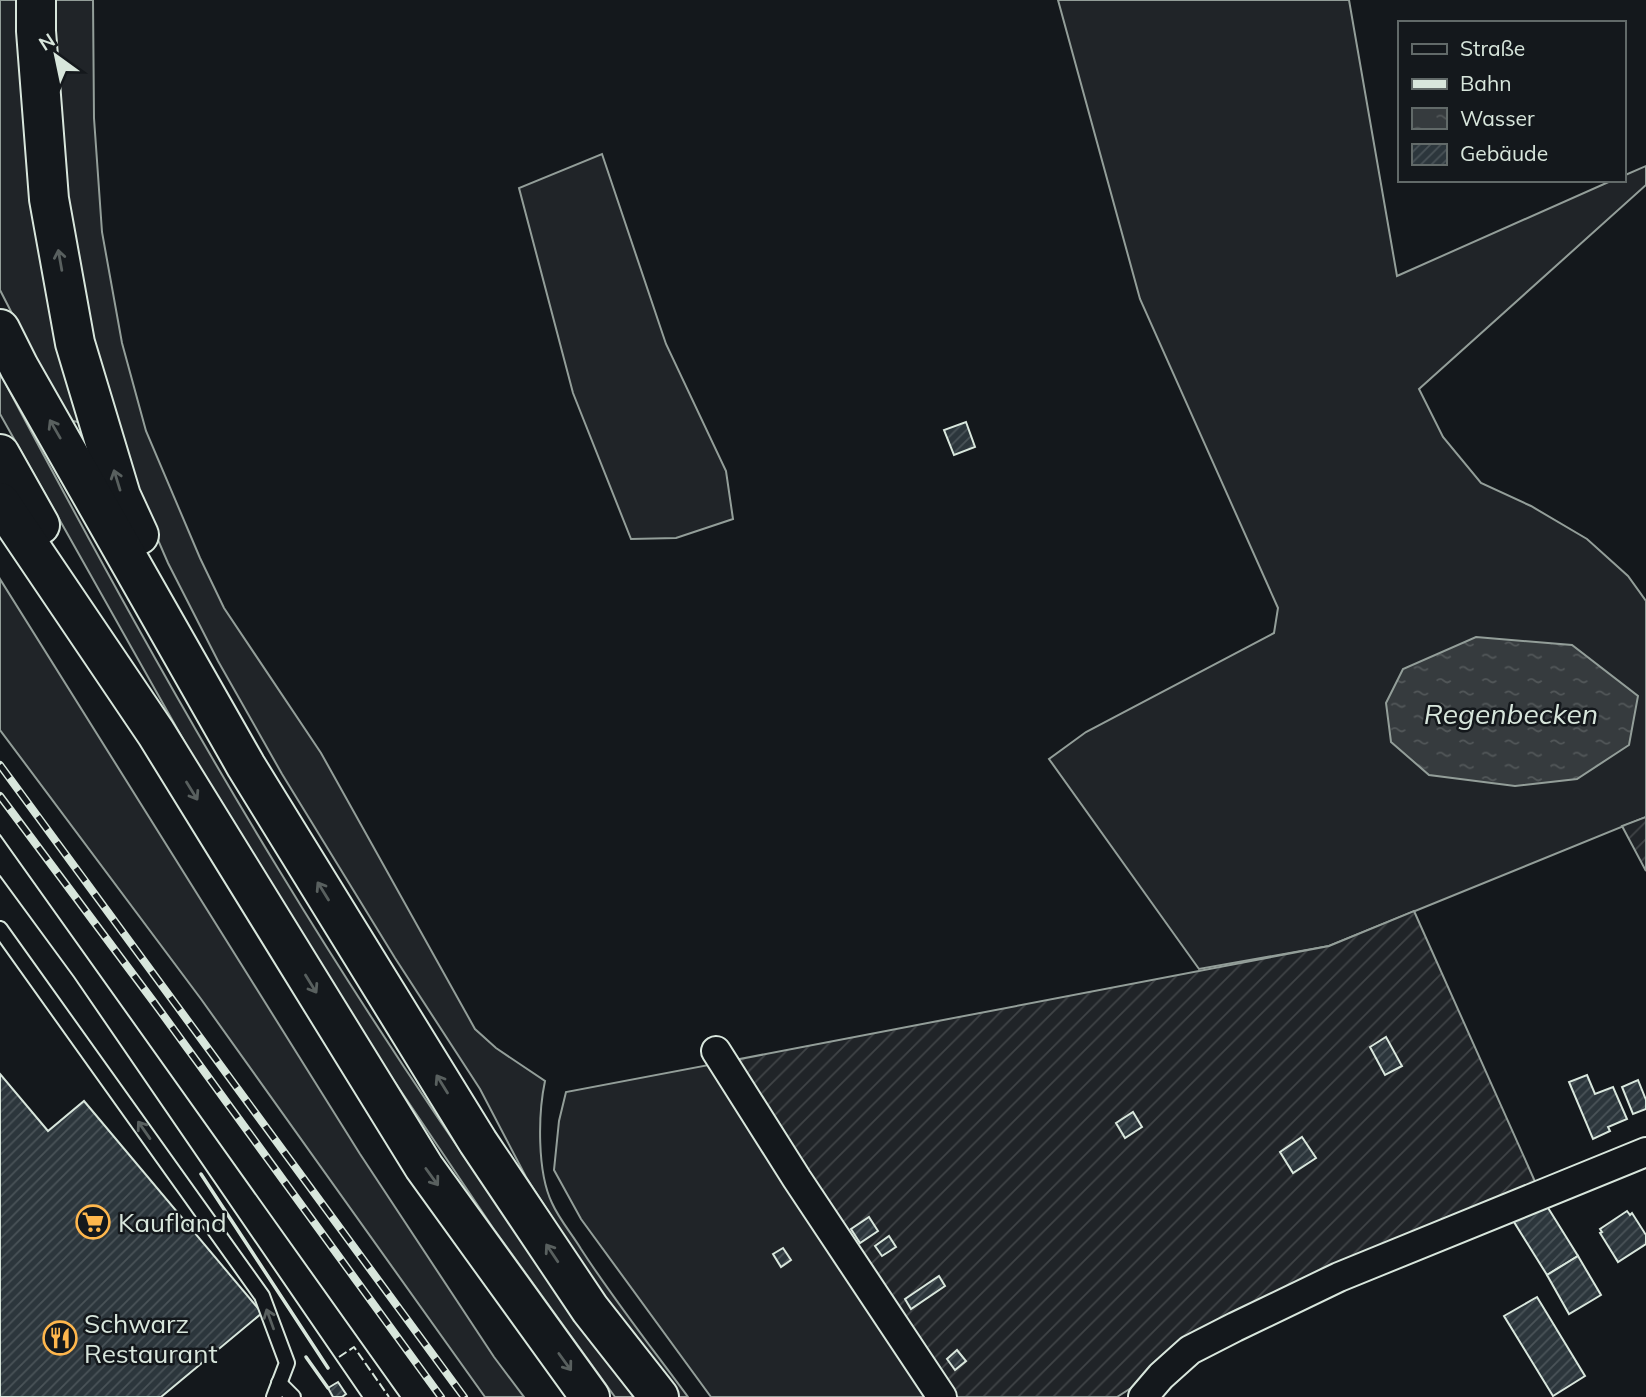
<svg xmlns="http://www.w3.org/2000/svg" width="1646" height="1397" viewBox="0 0 1646 1397" font-family="Mulish,sans-serif">
	<style>
		.grass { fill: #202428; stroke: #939e99; stroke-width: 2 }
		.garden { fill: url(#garden-furrows); stroke: #939e99; stroke-width: 2 }
		.water { fill: url(#water-ripples); stroke: #939e99; stroke-width: 2 }
		.building { fill: url(#building-hatch); stroke: #d8e6dc; stroke-width: 2 }
		.lines { fill: none; stroke-linecap: round; stroke-linejoin: round }
		.service-casing { stroke: #d8e6dc; stroke-width: 18 }
		.minor-casing { stroke: #d8e6dc; stroke-width: 32 }
		.trunk-casing { stroke: #d8e6dc; stroke-width: 42 }
		.service { stroke: #14181c; stroke-width: 14 }
		.minor { stroke: #14181c; stroke-width: 28 }
		.trunk { stroke: #14181c; stroke-width: 38 }
		.tram { stroke: #d8e6dc; stroke-width: 2 }
		.rail-casing { stroke: #d8e6dc; stroke-width: 8 }
		.rail { stroke: #14181c; stroke-width: 5; stroke-dasharray: 16; stroke-linecap: butt }
		.fence { stroke: #d8e6dc; stroke-width: 2; stroke-dasharray: 9 3.5; stroke-linecap: butt }
		.wall { stroke: #d8e6dc; stroke-width: 3.5 }
		.oneway { stroke: #59605f }
		.labels { text-anchor: middle; dominant-baseline: central; stroke-width: 5; stroke-linejoin: round; paint-order: stroke }
		.poi-label { font-size: 26px; fill: #d8e6dc; stroke: #14181c; text-anchor: start }
		.water-label { font-size: 28px; font-style: italic; fill: #d8e6dc; stroke: #14181c }
	</style>
	<defs>
		<pattern id="garden-furrows" width="10" height="10" patternUnits="userSpaceOnUse" patternTransform="scale(1.75)"><rect width="10" height="10" fill="#202428"/><path d="M-1 1l2-2M0 10L10 0M9 11l2-2" fill="none" stroke="#404447"/></pattern>
		<pattern id="water-ripples" width="26" height="14" patternUnits="userSpaceOnUse" patternTransform="scale(1.75)"><rect width="26" height="14" fill="#363b3e"/><path d="M2 4q2-2 4 0t4 0M15 11q2-2 4 0t4 0" fill="none" stroke="#525759"/></pattern>
		<pattern id="building-hatch" width="6" height="6" patternUnits="userSpaceOnUse" patternTransform="scale(1.75)"><rect width="6" height="6" fill="#2c363c"/><path d="M-1 1l2-2M0 6l6-6M5 7l2-2" fill="none" stroke="#4a5358"/></pattern>
	</defs>
	<rect width="100%" height="100%" fill="#14181c"/>
	<g class="grass">
		<polygon points="0,0 25,0 79,422 72,421 60,407 0,290"/>
		<path d="M52,0H93L94,118L102,232L122,343L146,431L200,558L224,608L321,753L475,1029L496,1048L545,1081C538,1114 537,1172 552,1203C559,1219 572,1234 581,1249C614,1300 652,1348 688,1397H678L598,1289L526,1177L480,1089L395,958L282,774L218,661L168,563L135,487L101,385L64,209Z"/>
		<polygon points="1058,0 1349,0 1397,276 1613,180 1623,180 1623,176 1646,166 1646,185 1419,389 1443,437 1481,483 1531,506 1587,539 1628,576 1646,601 1646,817 1329,946 1199,969 1049,759 1086,732 1274,633 1278,608 1140,299"/>
		<polygon points="602,154 666,344 726,471 733,519 676,538 631,539 573,393 519,188"/>
		<path d="M0,373C89,541 180,708 279,870C389,1051 509,1226 635,1397H615L493,1228L386,1069L197,764L0,414Z"/>
		<polygon points="0,579 360,1154 494,1357 524,1397 485,1397 201,999 0,730"/>
		<polygon points="719,1063 926,1397 711,1397 581,1219 554,1170 559,1121 566,1092"/>
	</g>
	<g class="garden">
		<polygon points="1646,817 1646,871 1622,826"/>
		<polygon points="1414,911 1537,1186 1142,1381 1117,1397 926,1397 719,1063 1329,946"/>
	</g>
	<polygon class="water" points="1476,637 1572,645 1638,696 1629,745 1577,779 1515,786 1429,775 1391,742 1386,703 1403,669"/>
	<g class="building">
		<polygon points="966,422 975,447 954,455 944,430"/>
		<polygon points="1386,1037 1402,1066 1385,1075 1370,1047"/>
		<polygon points="0,1074 48,1131 84,1101 262,1313 161,1397 0,1397"/>
		<polygon points="1587,1075 1595,1094 1613,1087 1627,1119 1608,1127 1610,1131 1593,1139 1569,1082"/>
		<polygon points="1638,1080 1646,1100 1646,1109 1633,1114 1622,1087"/>
		<polygon points="1133,1112 1142,1127 1125,1138 1116,1123"/>
		<polygon points="1302,1137 1316,1158 1293,1173 1280,1152"/>
		<polygon points="1545,1203 1578,1256 1547,1275 1514,1222"/>
		<polygon points="1627,1211 1630,1215 1632,1213 1646,1235 1646,1244 1618,1262 1600,1233 1602,1232 1600,1229"/>
		<polygon points="869,1217 878,1231 860,1243 851,1229"/>
		<polygon points="889,1236 896,1247 882,1256 875,1246"/>
		<polygon points="783,1248 791,1260 781,1267 773,1254"/>
		<polygon points="1578,1256 1601,1295 1569,1314 1547,1275"/>
		<polygon points="939,1276 945,1286 911,1309 905,1299"/>
		<polygon points="1537,1297 1585,1376 1553,1396 1504,1316"/>
		<polygon points="957,1350 966,1361 955,1370 947,1359"/>
		<polygon points="338,1382 346,1394 342,1397 333,1397 328,1388"/>
	</g>
	<g class="lines">
		<defs>
			<g id="service">
				<polyline points="0,929 262,1296 287,1363 274,1397"/>
				<polyline points="279,1383 293,1397"/>
			</g>
			<g id="minor">
				<polyline points="716,1051 797,1179 942,1397"/>
				<polyline points="1143,1397 1161,1376 1190,1350 1235,1327 1339,1277 1646,1152"/>
			</g>
			<g id="trunk">
				<polyline points="36,0 36,31 49,199 75,343 121,496 139,535"/>
				<polyline points="0,329 19,367 246,766 478,1142 590,1309 659,1397"/>
				<polyline points="0,454 40,525"/>
				<polyline points="0,502 156,733 424,1167 590,1397"/>
			</g>
		</defs>
		<use href="#service" class="service-casing"/>
		<use href="#minor" class="minor-casing"/>
		<use href="#trunk" class="trunk-casing"/>
		<use href="#service" class="service"/>
		<use href="#minor" class="minor"/>
		<use href="#trunk" class="trunk"/>
		<g class="tram">
			<polyline points="0,835 400,1397"/>
			<polyline points="0,876 74,977 362,1397"/>
		</g>
		<defs>
			<g id="rail">
				<polyline points="0,765 464,1397"/>
				<polyline points="0,796 153,1001 441,1397"/>
			</g>
		</defs>
		<use href="#rail" class="rail-casing"/>
		<use href="#rail" class="rail"/>
		<polyline class="fence" points="339,1357 354,1347 389,1397"/>
		<g class="wall">
			<polyline points="201,1174 328,1368"/>
			<polyline points="306,1357 328,1388"/>
		</g>
	</g>
	<defs><path id="oneway-shaft" d="M-6 0H5M1.5-3L5.5 0L1.5 3" fill="none" stroke-width="1.6" stroke-linecap="round" stroke-linejoin="round" transform="scale(1.75)"/></defs>
	<g class="oneway">
		<use href="#oneway-shaft" transform="translate(60 260) rotate(-100)"/>
		<use href="#oneway-shaft" transform="translate(55 429) rotate(-120)"/>
		<use href="#oneway-shaft" transform="translate(117 480) rotate(-107)"/>
		<use href="#oneway-shaft" transform="translate(192 791) rotate(58)"/>
		<use href="#oneway-shaft" transform="translate(323 891) rotate(-122)"/>
		<use href="#oneway-shaft" transform="translate(311 984) rotate(58)"/>
		<use href="#oneway-shaft" transform="translate(442 1084) rotate(-122)"/>
		<use href="#oneway-shaft" transform="translate(144 1130) rotate(-125)"/>
		<use href="#oneway-shaft" transform="translate(432 1177) rotate(54)"/>
		<use href="#oneway-shaft" transform="translate(552 1253) rotate(-124)"/>
		<use href="#oneway-shaft" transform="translate(270 1319) rotate(-110)"/>
		<use href="#oneway-shaft" transform="translate(565 1362) rotate(54)"/>
	</g>
	<defs>
		<symbol id="supermarket-ring" viewBox="-11 -11 22 22"><circle r="9.5" fill="#14181c" stroke="#ffb74d" stroke-width="1.5"/><path d="M-6-5.5h2.5l.6 2H6L4.5 2H-2.5L-4.4-4H-6ZM-1.5 3.2a1.3 1.3 0 1 0 .1 0ZM3 3.2a1.3 1.3 0 1 0 .1 0Z" fill="#ffb74d"/></symbol>
		<symbol id="restaurant-ring" viewBox="-11 -11 22 22"><circle r="9.5" fill="#14181c" stroke="#ffb74d" stroke-width="1.5"/><path d="M-5-6h1v4h1v-4h1v4h1v-4h1v5L-1.5 .5V6h-2V.5L-5-1ZM5-6V6H3V1.5H1.5Q1.5-4 5-6Z" fill="#ffb74d"/></symbol>
	</defs>
	<g fill-rule="evenodd">
		<use href="#supermarket-ring" x="74" y="1203" width="38" height="38"/>
		<use href="#restaurant-ring" x="41" y="1319" width="38" height="38"/>
	</g>
	<g class="labels">
		<g class="poi-label">
			<text x="118" y="1222">Kaufland</text>
			<text x="84" y="1323">Schwarz<tspan x="84" dy="30">Restaurant</tspan></text>
		</g>
		<g class="water-label">
			<text x="1511" y="713">Regenbecken</text>
		</g>
	</g>
	<rect x="1398" y="21" width="228" height="161" fill="#14181c" stroke="#626a69" stroke-width="2"/>
	<rect x="1412" y="44" width="35" height="10" fill="#14181c" stroke="#626a69" stroke-width="2"/>
	<text x="1460" y="56" font-size="21" fill="#d8e6dc">Straße</text>
	<rect x="1412" y="79" width="35" height="10" fill="#d8e6dc" stroke="#626a69" stroke-width="2"/>
	<text x="1460" y="91" font-size="21" fill="#d8e6dc">Bahn</text>
	<rect x="1412" y="108" width="35" height="21" fill="url(#water-ripples)" stroke="#626a69" stroke-width="2"/>
	<text x="1460" y="126" font-size="21" fill="#d8e6dc">Wasser</text>
	<rect x="1412" y="144" width="35" height="21" fill="url(#building-hatch)" stroke="#626a69" stroke-width="2"/>
	<text x="1460" y="161" font-size="21" fill="#d8e6dc">Gebäude</text>
	<g transform="translate(56 56) rotate(327)" stroke="#14181c" stroke-width="5" paint-order="stroke">
	<path d="M0-5L12 26L0 18L-12 26Z" fill="#d8e6dc"/>
	<text y="-10" font-size="19" font-weight="bold" text-anchor="middle" fill="#d8e6dc">N</text>
	</g>
</svg>
